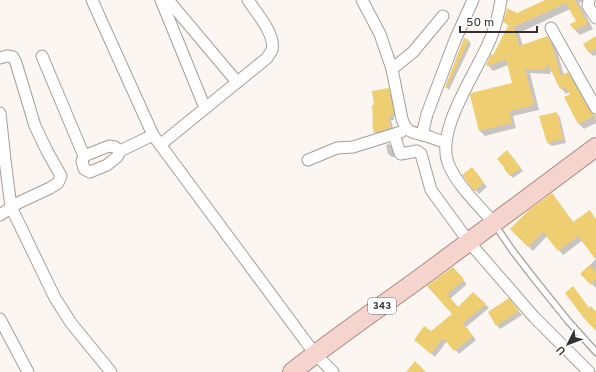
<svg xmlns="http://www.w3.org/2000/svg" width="596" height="372" viewBox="0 0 596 372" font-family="Overpass,sans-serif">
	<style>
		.shadow { fill: #0003 }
		.building { fill: #efce71 }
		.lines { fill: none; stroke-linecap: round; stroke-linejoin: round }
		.lane-casing { stroke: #a49f9b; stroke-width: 8 }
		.street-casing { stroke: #a49f9b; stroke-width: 13 }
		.primary-casing { stroke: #ad8880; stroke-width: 20 }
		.lane { stroke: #fff; stroke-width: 5.5 }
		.street { stroke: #fff; stroke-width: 11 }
		.primary { stroke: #f5d4cd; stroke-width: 18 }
		.labels { text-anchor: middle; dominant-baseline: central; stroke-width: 4; stroke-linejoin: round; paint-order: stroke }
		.shield { fill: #fff; stroke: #706f6d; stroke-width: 1 }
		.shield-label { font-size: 10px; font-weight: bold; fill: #33312f }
	</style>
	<rect width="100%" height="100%" fill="#fbf6f2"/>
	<g class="shadow">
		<polygon points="547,0 585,0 579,3 593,29 580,35 575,30 572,24 577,21 570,9 519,33 523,46 547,38 553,43 557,51 564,75 567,73 573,78 594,115 596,117 596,123 584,129 579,124 566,97 571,95 569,92 566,94 561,88 552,71 550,72 551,74 530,73 539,110 513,116 516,128 485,136 480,131 513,83 508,65 493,71 487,64 494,57 509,26 504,22 517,14"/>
		<polygon points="596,38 596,55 593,56 590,53 585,45"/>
		<polygon points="464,39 469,41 471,44 449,90 446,87"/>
		<polygon points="388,89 392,92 396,116 394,116 394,120 391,120 394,131 379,136 375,132 376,106"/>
		<polygon points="556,113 560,117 566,143 552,146 548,143"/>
		<polygon points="389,144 393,148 396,157 392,157 388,154 386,145"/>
		<polygon points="510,154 523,171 513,178 510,175"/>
		<polygon points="476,172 487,187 479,194 475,190"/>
		<polygon points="552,194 556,199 574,223 589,212 596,219 596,259 583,240 563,255 547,236 533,251 511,229"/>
		<polygon points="596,259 596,288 581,274"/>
		<polygon points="453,268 466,283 466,285 450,299 459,308 473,293 489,308 466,327 476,340 459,354 447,341 435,357 419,343 431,332 454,314 428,286"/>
		<polygon points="512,303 522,315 500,329 497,325"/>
	</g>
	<g class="building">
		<polygon points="545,0 575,0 588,24 574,30 570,24 576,21 566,3 514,27 519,46 548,36 552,45 561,76 568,72 590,111 593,114 596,115 578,124 564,97 570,94 563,85 564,88 560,89 549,66 545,67 546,69 525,69 534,105 509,111 512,123 479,131 470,95 471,93 512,83 506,59 488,66 486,65 491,54 493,55 509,24 503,22 507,8 517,13"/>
		<polygon points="596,36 596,49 589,53 583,44"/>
		<polygon points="464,38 469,40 447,88 445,87"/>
		<polygon points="389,88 394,113 391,113 391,117 388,117 391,128 374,133 372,124 373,123 372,105 374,105 372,91"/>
		<polygon points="557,112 563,139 547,143 539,116"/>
		<polygon points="507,150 521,168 510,176 504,169 505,168 497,159"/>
		<polygon points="472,167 484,183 474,191 462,175"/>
		<polygon points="552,193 573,222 590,210 596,220 596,260 578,236 558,251 543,232 528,247 510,229 529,210"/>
		<polygon points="589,265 596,272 596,279 591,285 580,274"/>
		<polygon points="453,267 463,278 463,281 447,294 458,307 473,292 486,304 463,323 473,336 454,351 443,338 431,354 414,340 424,326 431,331 452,314 427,286"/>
		<polygon points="573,286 589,308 591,306 596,312 596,331 583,317 565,293"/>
		<polygon points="509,298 519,311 496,326 488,312"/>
		<polygon points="415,361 426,372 406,372"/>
	</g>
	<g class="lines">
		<defs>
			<polyline id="lane" points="495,225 512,250 536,281 569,322 596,352"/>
			<g id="street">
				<polyline points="92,0 153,135 315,354 333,372"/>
				<polyline points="161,0 205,108"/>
				<polyline points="168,0 237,82"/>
				<path d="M362,0L380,34L392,69L402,119C407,134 413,132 427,136C433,138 439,141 445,142"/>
				<polyline points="589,0 588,6 596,18"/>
				<polyline points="551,28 596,108"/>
				<polyline points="42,56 84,156"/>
				<polyline points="0,58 7,56 13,57 16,63 35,126 47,151 61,176 58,183 50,188 18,203 0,215"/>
				<polyline points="392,69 413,52 443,16"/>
				<polyline points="0,113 5,160 11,207 55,298 71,323 111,372"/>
				<polyline points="394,135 400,153 401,154 417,151 421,154 431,190 469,242 534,317 589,372"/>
				<polyline points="422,135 427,114 455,40 473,0"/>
				<path d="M160,145L267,58C268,55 271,53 272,50C276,35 256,12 248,0"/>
				<polyline points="120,151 115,147 109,146 84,156 82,161 84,169 90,172 107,165 117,157 120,151 153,135"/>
				<polyline points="308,160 337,148 353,147 401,132"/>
				<path d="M494,223C479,206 456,184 448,163C435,128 480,68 492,35C496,24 499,12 501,0"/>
				<polyline points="0,319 28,372"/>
			</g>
			<path id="primary" d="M292,372C336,337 382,306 427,273C484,231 539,189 596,147"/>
		</defs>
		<use href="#lane" class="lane-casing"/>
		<use href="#street" class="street-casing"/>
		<use href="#primary" class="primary-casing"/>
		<use href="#lane" class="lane"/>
		<use href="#street" class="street"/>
		<use href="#primary" class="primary"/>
	</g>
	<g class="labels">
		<rect class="shield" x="368" y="298" width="28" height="16" rx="3"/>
		<g class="shield-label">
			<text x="382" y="306">343</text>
		</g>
	</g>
	<g transform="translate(568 344) rotate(228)" stroke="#ffffff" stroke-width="3" paint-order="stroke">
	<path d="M0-3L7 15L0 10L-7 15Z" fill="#33312f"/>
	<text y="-6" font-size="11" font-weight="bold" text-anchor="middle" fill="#33312f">U</text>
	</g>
	<path d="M460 26v6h77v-6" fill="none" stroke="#33312f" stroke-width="2"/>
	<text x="466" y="26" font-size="12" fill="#33312f" stroke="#ffffff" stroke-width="3" paint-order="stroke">50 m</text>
</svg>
